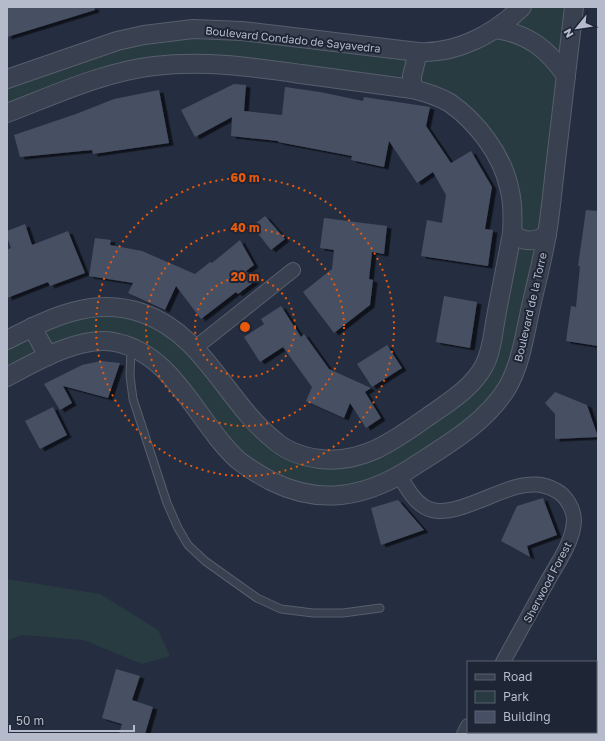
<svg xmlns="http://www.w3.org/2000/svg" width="605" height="741" viewBox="0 0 605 741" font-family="'Golos Text',sans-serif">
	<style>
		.green { fill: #273b41 }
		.building { fill: #464f64; filter: url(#shadow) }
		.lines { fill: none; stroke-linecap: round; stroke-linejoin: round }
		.service-casing { stroke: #575e6d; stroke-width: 9 }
		.minor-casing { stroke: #575e6d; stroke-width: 16 }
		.tertiary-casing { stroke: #575e6d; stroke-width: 20 }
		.service { stroke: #394050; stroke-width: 7 }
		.minor { stroke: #394050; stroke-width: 14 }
		.tertiary { stroke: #394050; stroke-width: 18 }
		.ring { fill: none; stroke: #e8590c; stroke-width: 2; stroke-dasharray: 2 4 }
		.labels { text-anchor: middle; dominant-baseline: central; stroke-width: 4; stroke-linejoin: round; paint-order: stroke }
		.street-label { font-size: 11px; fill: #b5bbca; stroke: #1e2535 }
		.centre { fill: #e8590c; stroke: #1e2535; stroke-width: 2 }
		.ring-label { font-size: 12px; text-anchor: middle; font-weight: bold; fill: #e8590c; stroke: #1e2535; stroke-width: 4; stroke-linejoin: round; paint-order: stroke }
	</style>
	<defs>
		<filter id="shadow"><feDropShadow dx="4.5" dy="2.5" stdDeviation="0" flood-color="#0009"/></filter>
	</defs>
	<rect width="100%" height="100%" fill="#252e40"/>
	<g class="green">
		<polygon points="522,7 574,7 547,235 507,388 399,475 333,496 261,476 165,370 114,342 7,377 7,340 92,307 160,321 275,441 351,458 449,402 490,351 509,185 449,103 179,64 7,113 7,79 166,31 429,53"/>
		<polygon points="7,579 100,594 158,630 170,656 142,664 84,640 21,635 7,641"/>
	</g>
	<g class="building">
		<polygon points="7,7 94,7 95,10 7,37"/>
		<polygon points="234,84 246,85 244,111 282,115 285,87 320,92 363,101 364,97 430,107 426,126 451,163 471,151 492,187 485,229 493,230 488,266 421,256 427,220 442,223 446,195 433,172 417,183 389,141 384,167 351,160 352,156 278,142 278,141 231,136 232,117 195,137 181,110"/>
		<polygon points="159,90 169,143 93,154 92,150 20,157 14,135 76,114 114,99"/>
		<polygon points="586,210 598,211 598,346 566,341 571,306 576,307 580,266 578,266"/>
		<polygon points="265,216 285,239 271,250 252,226"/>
		<polygon points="324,218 387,226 384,254 372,252 369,279 373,280 370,305 334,333 303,292 332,269 334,250 320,248"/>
		<polygon points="25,224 32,245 68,231 85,273 50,286 48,282 7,298 7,250 11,248 7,237 7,231"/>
		<polygon points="95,238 111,240 110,245 142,251 195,274 210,262 212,263 240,240 254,265 246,271 255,281 238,294 236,292 201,319 176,286 165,310 128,293 133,283 89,276"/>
		<polygon points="444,296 477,302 470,348 436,342"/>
		<polygon points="281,306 301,337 304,334 329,369 371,388 365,392 381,418 366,428 350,403 344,418 306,401 312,387 283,347 260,362 244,337 264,324 261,319"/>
		<polygon points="387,345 402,368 372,387 357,364"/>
		<polygon points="101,361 120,363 108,398 63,386 72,403 60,410 44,384 82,365"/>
		<polygon points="555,392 587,405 598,437 555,439 555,414 545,403"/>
		<polygon points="53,407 67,435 40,449 25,421"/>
		<polygon points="543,498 557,535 527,546 530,557 501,541 517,506"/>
		<polygon points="398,500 424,530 381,545 371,508"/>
		<polygon points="116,669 140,676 132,700 153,707 145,734 119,734 122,724 102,718"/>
	</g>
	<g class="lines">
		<defs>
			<polyline id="service" points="131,348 130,376 133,399 167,503 178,528 188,545 205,561 257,598 281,609 313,613 343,613 380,608"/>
			<g id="minor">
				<polyline points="195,348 293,270"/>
				<path d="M399,475C407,488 416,506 432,510C455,516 492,493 516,487C531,483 543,483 557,491C566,496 574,509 574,521C573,542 557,564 547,582C532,609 518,635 503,662"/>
				<polyline points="464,734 468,726"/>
			</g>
			<g id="tertiary">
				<path d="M496,29C528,34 548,49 566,76"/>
				<path d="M7,79L117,41L144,35L193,29L242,31L418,52C457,54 494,34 522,7"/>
				<polyline points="412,89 412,76 418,52"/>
				<path d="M7,113C54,95 103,72 154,66C204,60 252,67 301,74C338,79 375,84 412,89C425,92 438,96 450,103C477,122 502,155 509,187C513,202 513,218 512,233C507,261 501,289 496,317C493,333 492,351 484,366C472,388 449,402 429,416C395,440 363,464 320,459C304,457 286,451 274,440C226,402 204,334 142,313C93,296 50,318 7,340"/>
				<path d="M512,233C523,243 534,242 547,235"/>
				<polyline points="32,327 48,356"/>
				<path d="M7,377C37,361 79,336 114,342C174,353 197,423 238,460C248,468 260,475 271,481C319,505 363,498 408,470C443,447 484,425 507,388C522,362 525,331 532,302C537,280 543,257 547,234C551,210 553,185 556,160C562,109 568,58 574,7"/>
			</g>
		</defs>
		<use href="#service" class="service-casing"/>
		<use href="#minor" class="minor-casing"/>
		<use href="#tertiary" class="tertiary-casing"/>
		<use href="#service" class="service"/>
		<use href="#minor" class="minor"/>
		<use href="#tertiary" class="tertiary"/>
	</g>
	<g class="ring">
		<circle cx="245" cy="327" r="50"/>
		<circle cx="245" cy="327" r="99"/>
		<circle cx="245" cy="327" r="149"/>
	</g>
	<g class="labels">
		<g class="street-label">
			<text transform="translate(293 39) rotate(6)">Boulevard Condado de Sayavedra</text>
			<text transform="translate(530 307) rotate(-77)">Boulevard de la Torre</text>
			<text transform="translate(547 582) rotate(-62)">Sherwood Forest</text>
		</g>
	</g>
	<circle cx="245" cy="327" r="6" class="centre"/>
	<g class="ring-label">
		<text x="245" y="182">60 m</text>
		<text x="245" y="232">40 m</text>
		<text x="245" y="281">20 m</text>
	</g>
	<rect width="605" height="741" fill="none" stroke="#b5bbca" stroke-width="16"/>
	<rect x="467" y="661" width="130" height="72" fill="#1e2535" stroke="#5a6171"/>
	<rect x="475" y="674" width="20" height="6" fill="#394050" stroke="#5a6171"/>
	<text x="503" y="681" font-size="12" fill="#b5bbca">Road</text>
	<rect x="475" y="691" width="20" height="12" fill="#273b41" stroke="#5a6171"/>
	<text x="503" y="701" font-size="12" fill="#b5bbca">Park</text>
	<rect x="475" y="711" width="20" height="12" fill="#464f64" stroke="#5a6171"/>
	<text x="503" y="721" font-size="12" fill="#b5bbca">Building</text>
	<g transform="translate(577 28) rotate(240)" stroke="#1e2535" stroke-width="3" paint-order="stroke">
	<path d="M0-3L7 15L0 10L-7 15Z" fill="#b5bbca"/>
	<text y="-6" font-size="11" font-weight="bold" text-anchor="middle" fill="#b5bbca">N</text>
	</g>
	<path d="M10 725v6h124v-6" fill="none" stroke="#b5bbca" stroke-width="2"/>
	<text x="16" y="725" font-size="12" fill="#b5bbca" stroke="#1e2535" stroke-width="3" paint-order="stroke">50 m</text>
</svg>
